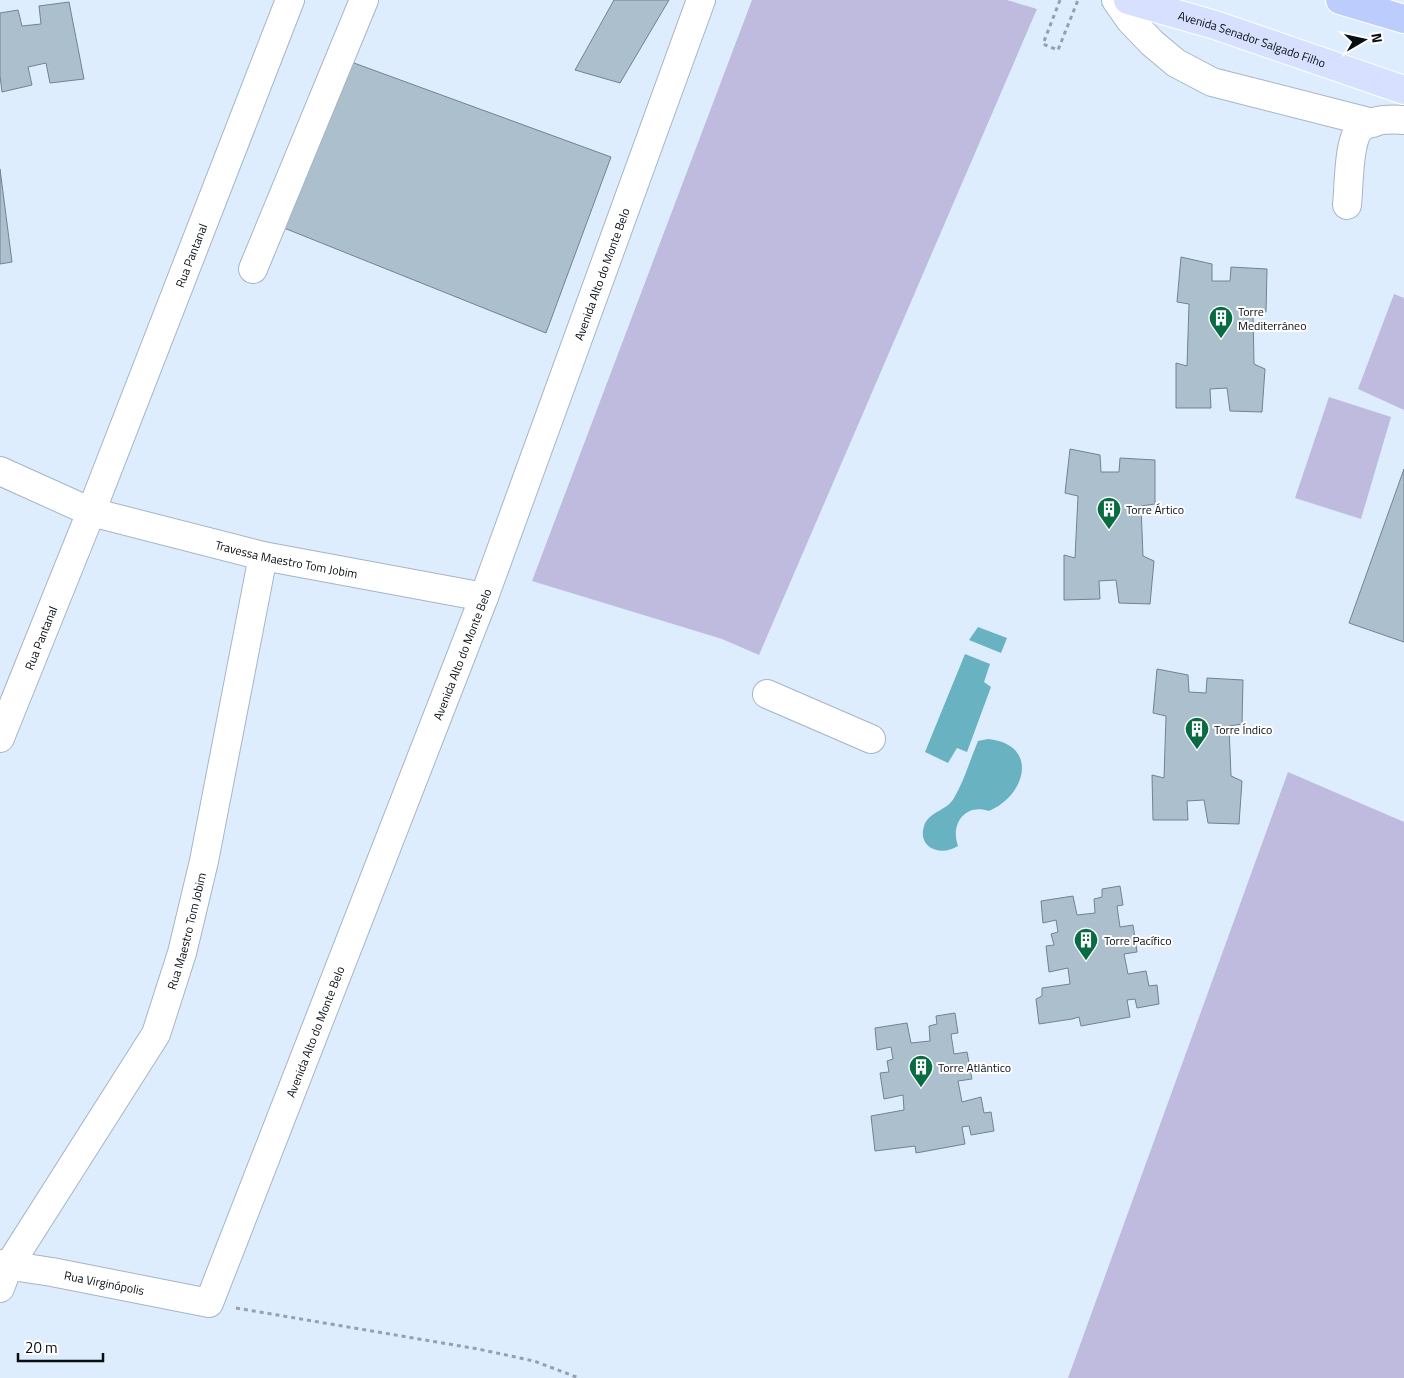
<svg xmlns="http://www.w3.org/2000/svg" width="1404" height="1378" viewBox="0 0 1404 1378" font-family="'Titillium Web',sans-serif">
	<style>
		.green { fill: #bebbde }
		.water { fill: #69b2c2 }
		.building { fill: #abc0cc; stroke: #70848f }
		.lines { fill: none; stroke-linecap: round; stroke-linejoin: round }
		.minor-casing { stroke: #a6b5c5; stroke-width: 30 }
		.major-casing { stroke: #fff; stroke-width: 30 }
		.highway-casing { stroke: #fff; stroke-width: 30 }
		.path { stroke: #94a0ad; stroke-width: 3; stroke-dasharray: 4 4; stroke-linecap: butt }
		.minor { stroke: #fff; stroke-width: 28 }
		.major { stroke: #d7e0fe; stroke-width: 28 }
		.highway { stroke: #bcccfd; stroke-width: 28 }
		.labels { text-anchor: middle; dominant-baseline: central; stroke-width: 4; stroke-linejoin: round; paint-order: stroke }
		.street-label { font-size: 12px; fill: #090e13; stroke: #fff }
		.poi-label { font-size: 12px; fill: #090e13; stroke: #fff; text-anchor: start }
	</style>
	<rect width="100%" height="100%" fill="#deedfe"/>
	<g class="green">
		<polygon points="752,0 1007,0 1037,9 759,655 722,639 532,581"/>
		<polygon points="1394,294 1404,298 1404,410 1358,389"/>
		<polygon points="1329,397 1391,417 1361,519 1295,498"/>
		<polygon points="1288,772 1404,822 1404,1378 1068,1378"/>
	</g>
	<g class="water">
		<polygon points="978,627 1007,638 1001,653 969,640"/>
		<polygon points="965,654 990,664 984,682 991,687 967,752 957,748 948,763 925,752"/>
		<path d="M988,739C1039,744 1027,795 989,811C965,803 950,824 958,846C941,857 917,848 924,826C929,811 947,811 954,798C964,781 970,760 978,741Z"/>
	</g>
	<g class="building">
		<polygon points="614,0 669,0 620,83 575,70"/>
		<polygon points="69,2 84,79 50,83 46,63 28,67 32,85 2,92 0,76 0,13 18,10 22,26 41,24 39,6"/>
		<polygon points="343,59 611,157 546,333 279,226"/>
		<polygon points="0,169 12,262 0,264"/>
		<polygon points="1181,257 1212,264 1212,281 1230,281 1231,267 1267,269 1266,312 1253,314 1254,364 1265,369 1262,412 1230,411 1227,388 1210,389 1211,408 1176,408 1176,363 1187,366 1189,304 1177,302"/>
		<polygon points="1070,449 1100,455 1101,472 1119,472 1120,458 1155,460 1155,504 1141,506 1143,556 1154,561 1150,604 1119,603 1116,580 1099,581 1100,599 1064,600 1064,555 1075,558 1078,496 1065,493"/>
		<polygon points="1404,469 1404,642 1349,623"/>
		<polygon points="1157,669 1188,675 1189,692 1206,693 1207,678 1243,680 1242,724 1229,726 1231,776 1242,781 1239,824 1208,823 1204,800 1187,801 1188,820 1153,820 1152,775 1164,778 1166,716 1153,713"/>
		<polygon points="1120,886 1123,905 1117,906 1120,927 1133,925 1137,952 1124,954 1128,974 1146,971 1149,986 1157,985 1159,1004 1137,1008 1135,999 1127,1000 1130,1017 1081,1026 1079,1017 1072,1019 1039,1024 1036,999 1042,996 1042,988 1070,984 1068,968 1049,972 1046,946 1054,945 1051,934 1058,932 1056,920 1043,923 1041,901 1073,896 1077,915 1095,913 1094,899 1102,897 1102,889"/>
		<polygon points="955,1013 958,1033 951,1034 954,1054 967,1052 972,1079 958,1081 962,1102 981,1097 984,1113 991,1112 994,1131 971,1135 969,1126 962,1127 965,1144 916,1153 915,1146 875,1151 871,1116 904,1110 903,1095 884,1099 880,1073 889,1072 887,1061 893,1059 891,1047 877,1050 875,1028 907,1023 911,1043 930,1041 929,1026 937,1024 936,1016"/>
	</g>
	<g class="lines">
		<defs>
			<g id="minor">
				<polyline points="1116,0 1130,20 1152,43 1176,63 1212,82 1373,123"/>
				<path d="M1347,205C1349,189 1348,135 1362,127C1374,119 1391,119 1404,120"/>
				<polyline points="253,269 364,0"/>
				<path id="s1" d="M0,471L91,512L263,556L484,597"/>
				<polyline points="767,694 871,739"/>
				<path id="s2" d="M0,738L91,512L290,0"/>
				<path id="s3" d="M0,1264L52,1272L209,1303L484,597L701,0"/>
				<path id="s4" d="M0,1288L8,1267L156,1034L182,953L204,861L263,556"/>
			</g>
			<g id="major">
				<path id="s5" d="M1128,0L1215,25L1404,90"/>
			</g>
			<polyline id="highway" points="1340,0 1404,19"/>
		</defs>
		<use href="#minor" class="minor-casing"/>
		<use href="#major" class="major-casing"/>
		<use href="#highway" class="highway-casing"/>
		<g class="path">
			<polyline points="1060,0 1043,44 1058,50 1078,0"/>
			<polyline points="236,1308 478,1349 534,1361 579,1378"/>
		</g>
		<use href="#minor" class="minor"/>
		<use href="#major" class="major"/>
		<use href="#highway" class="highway"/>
	</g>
	<defs>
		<symbol id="building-pin" viewBox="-11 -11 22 30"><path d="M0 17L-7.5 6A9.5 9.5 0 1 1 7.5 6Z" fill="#086b41" stroke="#fff"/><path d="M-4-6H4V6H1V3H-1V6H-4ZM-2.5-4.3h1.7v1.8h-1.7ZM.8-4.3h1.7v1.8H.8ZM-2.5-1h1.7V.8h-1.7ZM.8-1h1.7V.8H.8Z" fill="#fff"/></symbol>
	</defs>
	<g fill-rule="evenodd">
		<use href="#building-pin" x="1207" y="304" width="28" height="38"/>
		<use href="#building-pin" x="1095" y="495" width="28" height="38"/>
		<use href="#building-pin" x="1183" y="715" width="28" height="38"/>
		<use href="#building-pin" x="1072" y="926" width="28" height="38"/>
		<use href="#building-pin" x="907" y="1053" width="28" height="38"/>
	</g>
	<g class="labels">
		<g class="street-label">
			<text stroke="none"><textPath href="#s5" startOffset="130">Avenida Senador Salgado Filho</textPath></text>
			<text stroke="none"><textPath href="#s2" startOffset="519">Rua Pantanal</textPath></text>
			<text stroke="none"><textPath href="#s3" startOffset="1314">Avenida Alto do Monte Belo</textPath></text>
			<text stroke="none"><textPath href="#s1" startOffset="301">Travessa Maestro Tom Jobim</textPath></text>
			<text stroke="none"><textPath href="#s2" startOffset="108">Rua Pantanal</textPath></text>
			<text stroke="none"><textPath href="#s3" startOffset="909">Avenida Alto do Monte Belo</textPath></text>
			<text stroke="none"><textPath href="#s4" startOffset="406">Rua Maestro Tom Jobim</textPath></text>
			<text stroke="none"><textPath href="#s3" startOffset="504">Avenida Alto do Monte Belo</textPath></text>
			<text stroke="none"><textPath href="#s3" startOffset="106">Rua Virginópolis</textPath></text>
		</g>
		<g class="poi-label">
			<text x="1238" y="311">Torre<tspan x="1238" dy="14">Mediterrâneo</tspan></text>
			<text x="1126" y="509">Torre Ártico</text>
			<text x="1214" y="729">Torre Índico</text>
			<text x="1104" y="940">Torre Pacífico</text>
			<text x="938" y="1067">Torre Atlântico</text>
		</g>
	</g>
	<g transform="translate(1364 40) rotate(81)" stroke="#ffffff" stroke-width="4" paint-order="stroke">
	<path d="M0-4L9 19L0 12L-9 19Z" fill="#090e13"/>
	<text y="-8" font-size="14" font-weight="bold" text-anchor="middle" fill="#090e13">N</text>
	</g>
	<path d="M18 1353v8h85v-8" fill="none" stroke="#090e13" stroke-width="2.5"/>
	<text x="25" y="1353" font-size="15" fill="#090e13" stroke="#ffffff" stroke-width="4" paint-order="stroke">20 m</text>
</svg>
